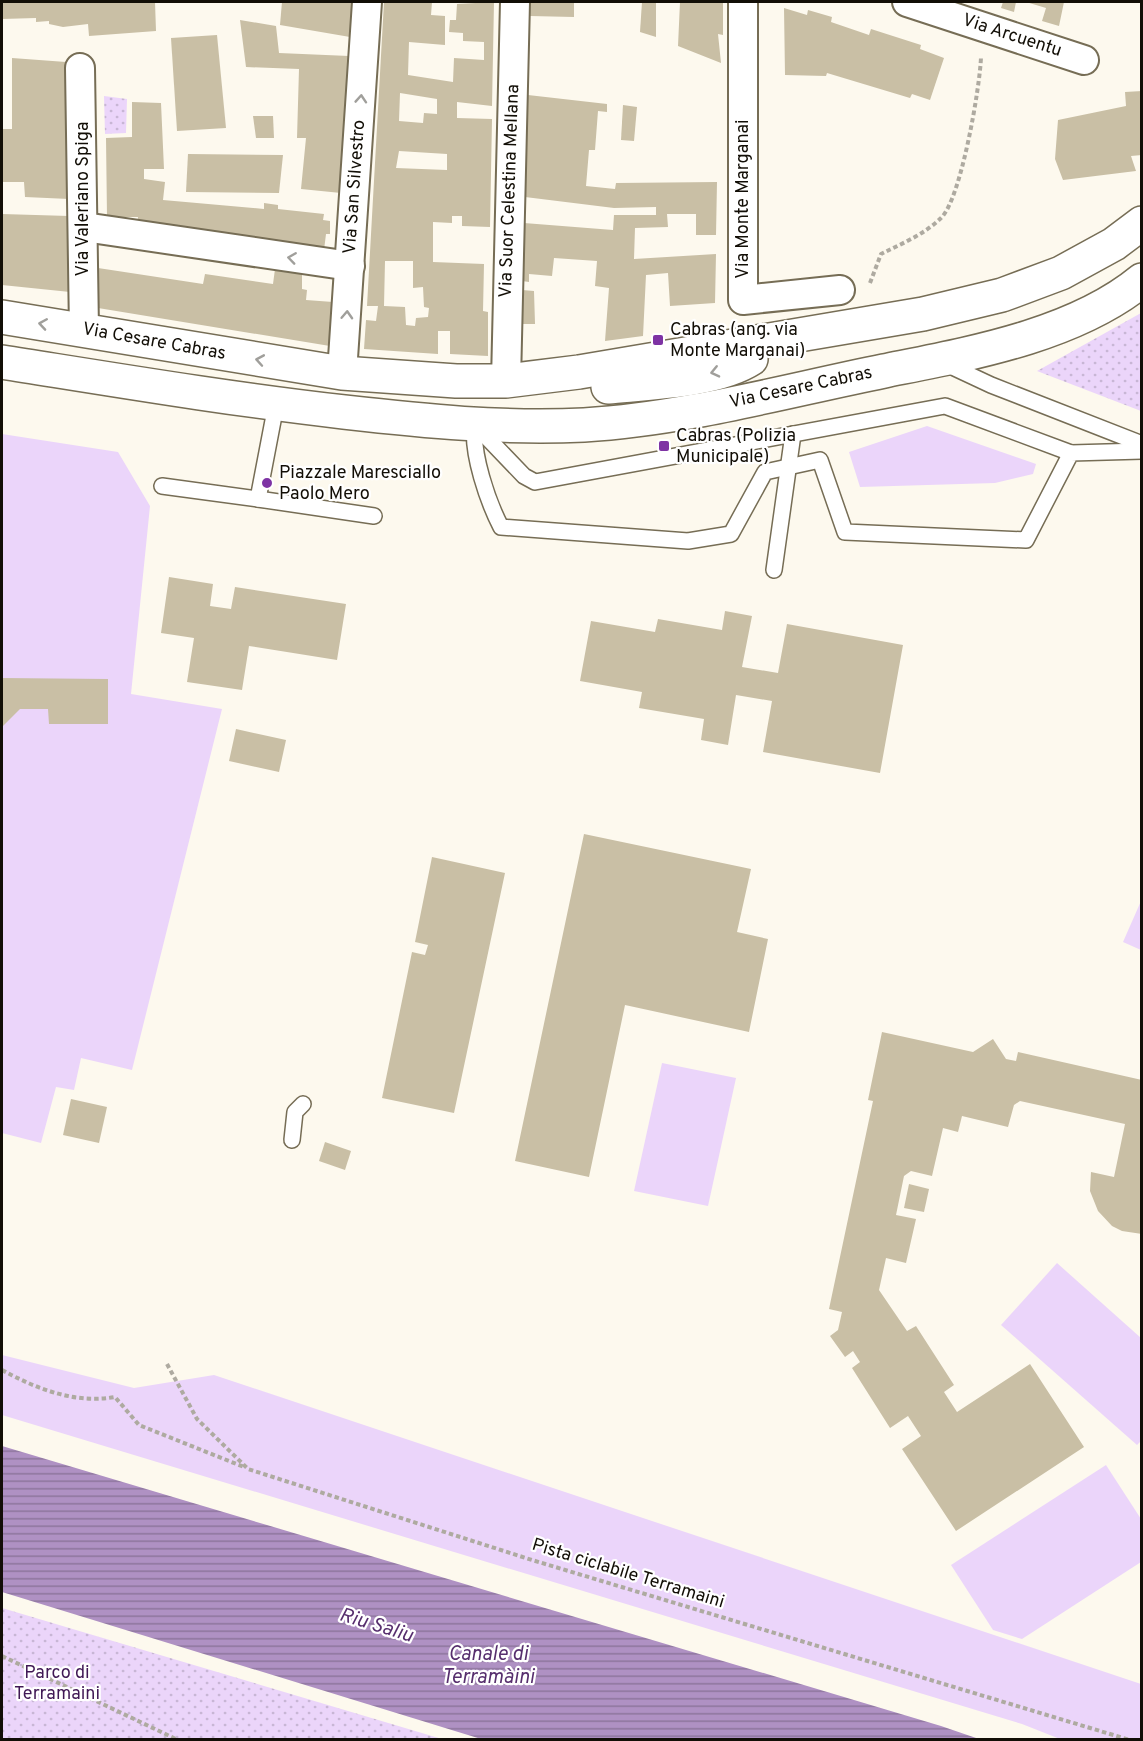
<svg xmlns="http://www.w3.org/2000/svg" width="1143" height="1741" viewBox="0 0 1143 1741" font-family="Overpass,sans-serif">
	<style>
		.grass { fill: #ebd5fa }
		.park { fill: url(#park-dots) }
		.water { fill: url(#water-rules) }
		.building { fill: #c9bfa5; fill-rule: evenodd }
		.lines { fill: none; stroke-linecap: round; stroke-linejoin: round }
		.service-casing { stroke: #766d55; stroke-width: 18 }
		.minor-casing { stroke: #766d55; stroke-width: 32 }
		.secondary-casing { stroke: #766d55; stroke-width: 36 }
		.path { stroke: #aeaaa0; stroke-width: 4; stroke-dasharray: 4.5 3; stroke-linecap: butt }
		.service { stroke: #fff; stroke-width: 15 }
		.minor { stroke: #fff; stroke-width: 28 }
		.secondary { stroke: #fff; stroke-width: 33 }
		.oneway { stroke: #a09f9b }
		.poi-dot { fill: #7e33a4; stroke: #fff; stroke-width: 2 }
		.labels { text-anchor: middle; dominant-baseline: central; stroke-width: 4.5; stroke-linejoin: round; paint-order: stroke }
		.street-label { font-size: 18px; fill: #120e06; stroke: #fff }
		.poi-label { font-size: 18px; fill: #120e06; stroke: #fff; text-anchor: start }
		.park-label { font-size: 18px; fill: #401855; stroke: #fff }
		.water-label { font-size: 20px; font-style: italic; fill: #572f6e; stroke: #fff }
	</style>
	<defs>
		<pattern id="park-dots" width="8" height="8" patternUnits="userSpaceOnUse" patternTransform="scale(1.5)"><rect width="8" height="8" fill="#ebd5fa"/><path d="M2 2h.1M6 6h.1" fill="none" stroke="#c8b6d5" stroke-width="1.8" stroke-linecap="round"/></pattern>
		<pattern id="water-rules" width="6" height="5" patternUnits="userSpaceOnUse" patternTransform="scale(1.5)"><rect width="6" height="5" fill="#af91c3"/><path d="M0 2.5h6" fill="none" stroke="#8d759c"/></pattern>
	</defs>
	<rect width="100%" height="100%" fill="#fdf9ee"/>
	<g class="grass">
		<polygon points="927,426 1036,464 1033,474 995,483 860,487 849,452"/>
		<polygon points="2,434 118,452 150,506 131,694 222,709 132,1070 81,1058 74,1090 56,1087 41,1143 2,1133"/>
		<polygon points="1141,901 1141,950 1123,942"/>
		<polygon points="662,1063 736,1078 708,1206 634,1191"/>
		<polygon points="1057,1263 1141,1338 1142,1440 1137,1445 1001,1325"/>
		<polygon points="2,1355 134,1388 214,1375 1141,1684 1141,1739 1060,1739 1022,1724 2,1415"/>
		<polygon points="1106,1465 1141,1519 1141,1562 1022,1639 993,1630 951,1565"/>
	</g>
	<g class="park">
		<polygon points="104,96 127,99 126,133 105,134"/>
		<polygon points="1141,313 1141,411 1037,371"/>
		<polygon points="2,1608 442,1739 2,1739"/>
	</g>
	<polygon class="water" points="2,1446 941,1726 979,1739 481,1739 2,1592"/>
	<g class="building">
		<polygon points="2,2 155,2 156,31 89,36 88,24 63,27 49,24 49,21 36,22 36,18 2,19"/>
		<polygon points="282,2 352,2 350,37 280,25"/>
		<path d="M384,2H432L431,15L445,16V45L409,42L408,75L453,82L454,58L484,60V42L463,41V33L449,32L450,20H456L457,4L494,2L492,106L457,102V118L492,119L490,227L462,226V216H452V223L433,222V262L484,264L483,311L488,312V356L450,354V331H438V354L364,349L366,320L376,321L378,306H367ZM400,93L437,99V114L424,113L423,123L399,121ZM399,151L447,154V170L396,168ZM385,261H413V288L423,287L424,307L429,308L428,317L416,318L415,326L406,325L405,307L384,306Z"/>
		<polygon points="530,2 574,2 574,17 530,16"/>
		<polygon points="642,2 656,2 656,37 640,32"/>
		<polygon points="680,2 723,2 723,35 718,34 721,63 678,46"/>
		<polygon points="1003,2 1016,2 1014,12 1001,8"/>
		<polygon points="1026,2 1064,2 1059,26 1042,21 1046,8"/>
		<polygon points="784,8 807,15 808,10 832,17 831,22 869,35 871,29 921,45 920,49 944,58 930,100 912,94 910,98 827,73 826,76 785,75"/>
		<polygon points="240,20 276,26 279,53 349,56 341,193 301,189 306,138 297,138 299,69 246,67"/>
		<polygon points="217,35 226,128 177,131 171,38"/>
		<polygon points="12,58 66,62 69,199 25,197 24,182 2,182 2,129 12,129"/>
		<polygon points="1142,91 1142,155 1131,156 1136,171 1063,180 1055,159 1058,120 1126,106 1125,92"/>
		<polygon points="528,95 607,104 607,112 598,111 595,150 589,150 586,186 615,189 616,183 717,182 716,235 696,235 696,214 667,214 668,227 635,228 634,259 716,254 715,303 670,306 668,273 646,275 643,336 605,341 609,288 595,286 597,261 554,258 552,276 529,274 529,282 522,281 524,223 613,230 614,215 656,215 656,207 614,208 525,197"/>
		<polygon points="132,102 161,103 164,169 144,169 144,179 165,182 163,200 264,209 264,203 278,205 278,209 324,214 323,220 330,221 330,234 326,234 324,250 137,226 138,217 107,217 106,138 132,137"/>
		<polygon points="623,105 637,107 634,141 621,140"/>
		<polygon points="253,116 273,116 274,138 256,138"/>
		<polygon points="188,154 283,155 279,193 186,192"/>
		<polygon points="2,214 69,216 70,292 2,285"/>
		<polygon points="98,268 203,284 205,274 273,284 275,269 302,272 302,289 307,290 306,300 333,302 330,346 98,308"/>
		<polygon points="522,290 534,291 535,324 522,324"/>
		<polygon points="169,577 213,584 210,606 231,609 235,587 346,604 337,660 249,646 242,690 187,682 194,638 161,633"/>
		<polygon points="725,611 752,616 742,667 778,673 787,624 903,645 880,773 763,752 772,701 736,695 728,745 701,740 704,719 639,708 642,692 580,681 591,621 655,632 658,619 722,630"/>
		<polygon points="2,678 108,679 108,724 49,724 48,709 20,709 2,727"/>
		<polygon points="236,729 286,740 279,772 229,761"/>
		<polygon points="584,834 751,869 737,932 768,939 749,1032 625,1005 589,1177 515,1161"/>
		<polygon points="432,857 505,873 454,1113 382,1098 412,952 425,955 428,945 415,942"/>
		<polygon points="882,1032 973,1052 993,1039 1006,1059 1016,1061 1018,1052 1142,1080 1142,1234 1122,1231 1112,1226 1098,1211 1090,1191 1091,1172 1114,1177 1125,1124 1020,1101 1014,1105 1008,1127 962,1116 958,1132 943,1128 932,1176 911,1171 904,1176 896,1215 916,1219 906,1263 886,1258 879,1290 907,1331 916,1326 954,1385 944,1392 957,1412 1030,1364 1084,1447 956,1531 902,1449 921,1436 908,1416 890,1428 852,1368 860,1362 853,1351 845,1357 830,1336 838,1330 842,1312 829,1309 873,1101 868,1100"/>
		<polygon points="71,1099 107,1107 99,1143 63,1135"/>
		<polygon points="325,1142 351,1151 345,1170 319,1161"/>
		<polygon points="909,1184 929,1189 924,1212 904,1208"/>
	</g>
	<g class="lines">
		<defs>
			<g id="service">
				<polyline points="944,363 991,385 1142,444"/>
				<polyline points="276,405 258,499 374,516"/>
				<path d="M475,425C471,453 488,502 501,527L688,541L731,534L765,472L820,460L845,532L1026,540L1071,453L1142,451"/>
				<polyline points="477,427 524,476 535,482 945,406 1071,453"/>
				<polyline points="162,486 258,499"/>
				<polyline points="774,570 793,434"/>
				<polyline points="292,1140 295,1112 303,1104"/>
			</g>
			<g id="minor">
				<polyline points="743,2 743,300 840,290"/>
				<polyline points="907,2 1084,60"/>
				<polyline points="80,68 84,330"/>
				<polyline points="84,227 350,266"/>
				<polyline points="342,373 367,2"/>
				<polyline points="506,381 515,2"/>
			</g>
			<g id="secondary">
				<polyline points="2,317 342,373 456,381 506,381 579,372 923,314 1002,295 1061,273 1114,244 1142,223"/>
				<path d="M2,362C116,380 229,399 344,412C424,421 503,429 584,425C685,419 785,391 884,371C968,354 1074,336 1142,280"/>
				<path d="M608,387C649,383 717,381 751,359"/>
			</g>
		</defs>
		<use href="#service" class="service-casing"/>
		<use href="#minor" class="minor-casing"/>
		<use href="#secondary" class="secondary-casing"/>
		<g class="path">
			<path d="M870,283L881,254C901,244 925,234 941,218C961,199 980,87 981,57"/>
			<polyline points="167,1364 197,1419 248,1469 532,1560 1130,1740"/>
			<path d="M2,1370C37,1389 75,1404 115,1397L139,1425L244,1467"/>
			<polyline points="2,1656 178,1740"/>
		</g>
		<use href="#service" class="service"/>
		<use href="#minor" class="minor"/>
		<use href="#secondary" class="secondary"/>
	</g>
	<defs><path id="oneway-chevron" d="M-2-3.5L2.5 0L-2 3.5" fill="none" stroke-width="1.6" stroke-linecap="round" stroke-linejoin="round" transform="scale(1.5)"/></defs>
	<g class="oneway">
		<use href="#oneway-chevron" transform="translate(361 99) rotate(-86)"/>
		<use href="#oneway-chevron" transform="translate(292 258) rotate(-172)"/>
		<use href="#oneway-chevron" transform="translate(347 315) rotate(-87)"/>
		<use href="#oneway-chevron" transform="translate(43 324) rotate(-171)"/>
		<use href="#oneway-chevron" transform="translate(260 360) rotate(-170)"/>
		<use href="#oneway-chevron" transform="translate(715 372) rotate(167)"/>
	</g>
	<g class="poi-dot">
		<rect x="652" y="334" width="12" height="12" rx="3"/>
		<rect x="658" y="440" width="12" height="12" rx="3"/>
		<circle cx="267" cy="483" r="6"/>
	</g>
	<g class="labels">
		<g class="street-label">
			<text transform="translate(1012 36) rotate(18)">Via Arcuentu</text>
			<text transform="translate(355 187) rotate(-86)">Via San Silvestro</text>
			<text transform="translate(510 191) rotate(-88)">Via Suor Celestina Mellana</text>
			<text transform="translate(83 199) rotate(-90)">Via Valeriano Spiga</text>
			<text transform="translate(743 199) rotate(-90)">Via Monte Marganai</text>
			<text transform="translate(154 342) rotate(10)">Via Cesare Cabras</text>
			<text transform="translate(801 388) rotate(-12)">Via Cesare Cabras</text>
			<text transform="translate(628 1574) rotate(17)">Pista ciclabile Terramaini</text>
		</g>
		<g class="poi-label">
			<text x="670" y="330">Cabras (ang. via<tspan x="670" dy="21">Monte Marganai)</tspan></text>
			<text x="676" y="436">Cabras (Polizia<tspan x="676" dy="21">Municipale)</tspan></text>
			<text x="279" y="473">Piazzale Maresciallo<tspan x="279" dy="21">Paolo Mero</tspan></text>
		</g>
		<g class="park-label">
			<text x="57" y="1673">Parco di<tspan x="57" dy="21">Terramaini</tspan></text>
		</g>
		<g class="water-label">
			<text transform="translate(376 1626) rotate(17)">Riu Saliu</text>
			<text x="488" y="1655">Canale di<tspan x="488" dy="23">Terramàini</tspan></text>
		</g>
	</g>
	<rect width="1143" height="1741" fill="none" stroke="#120e06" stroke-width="6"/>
</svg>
